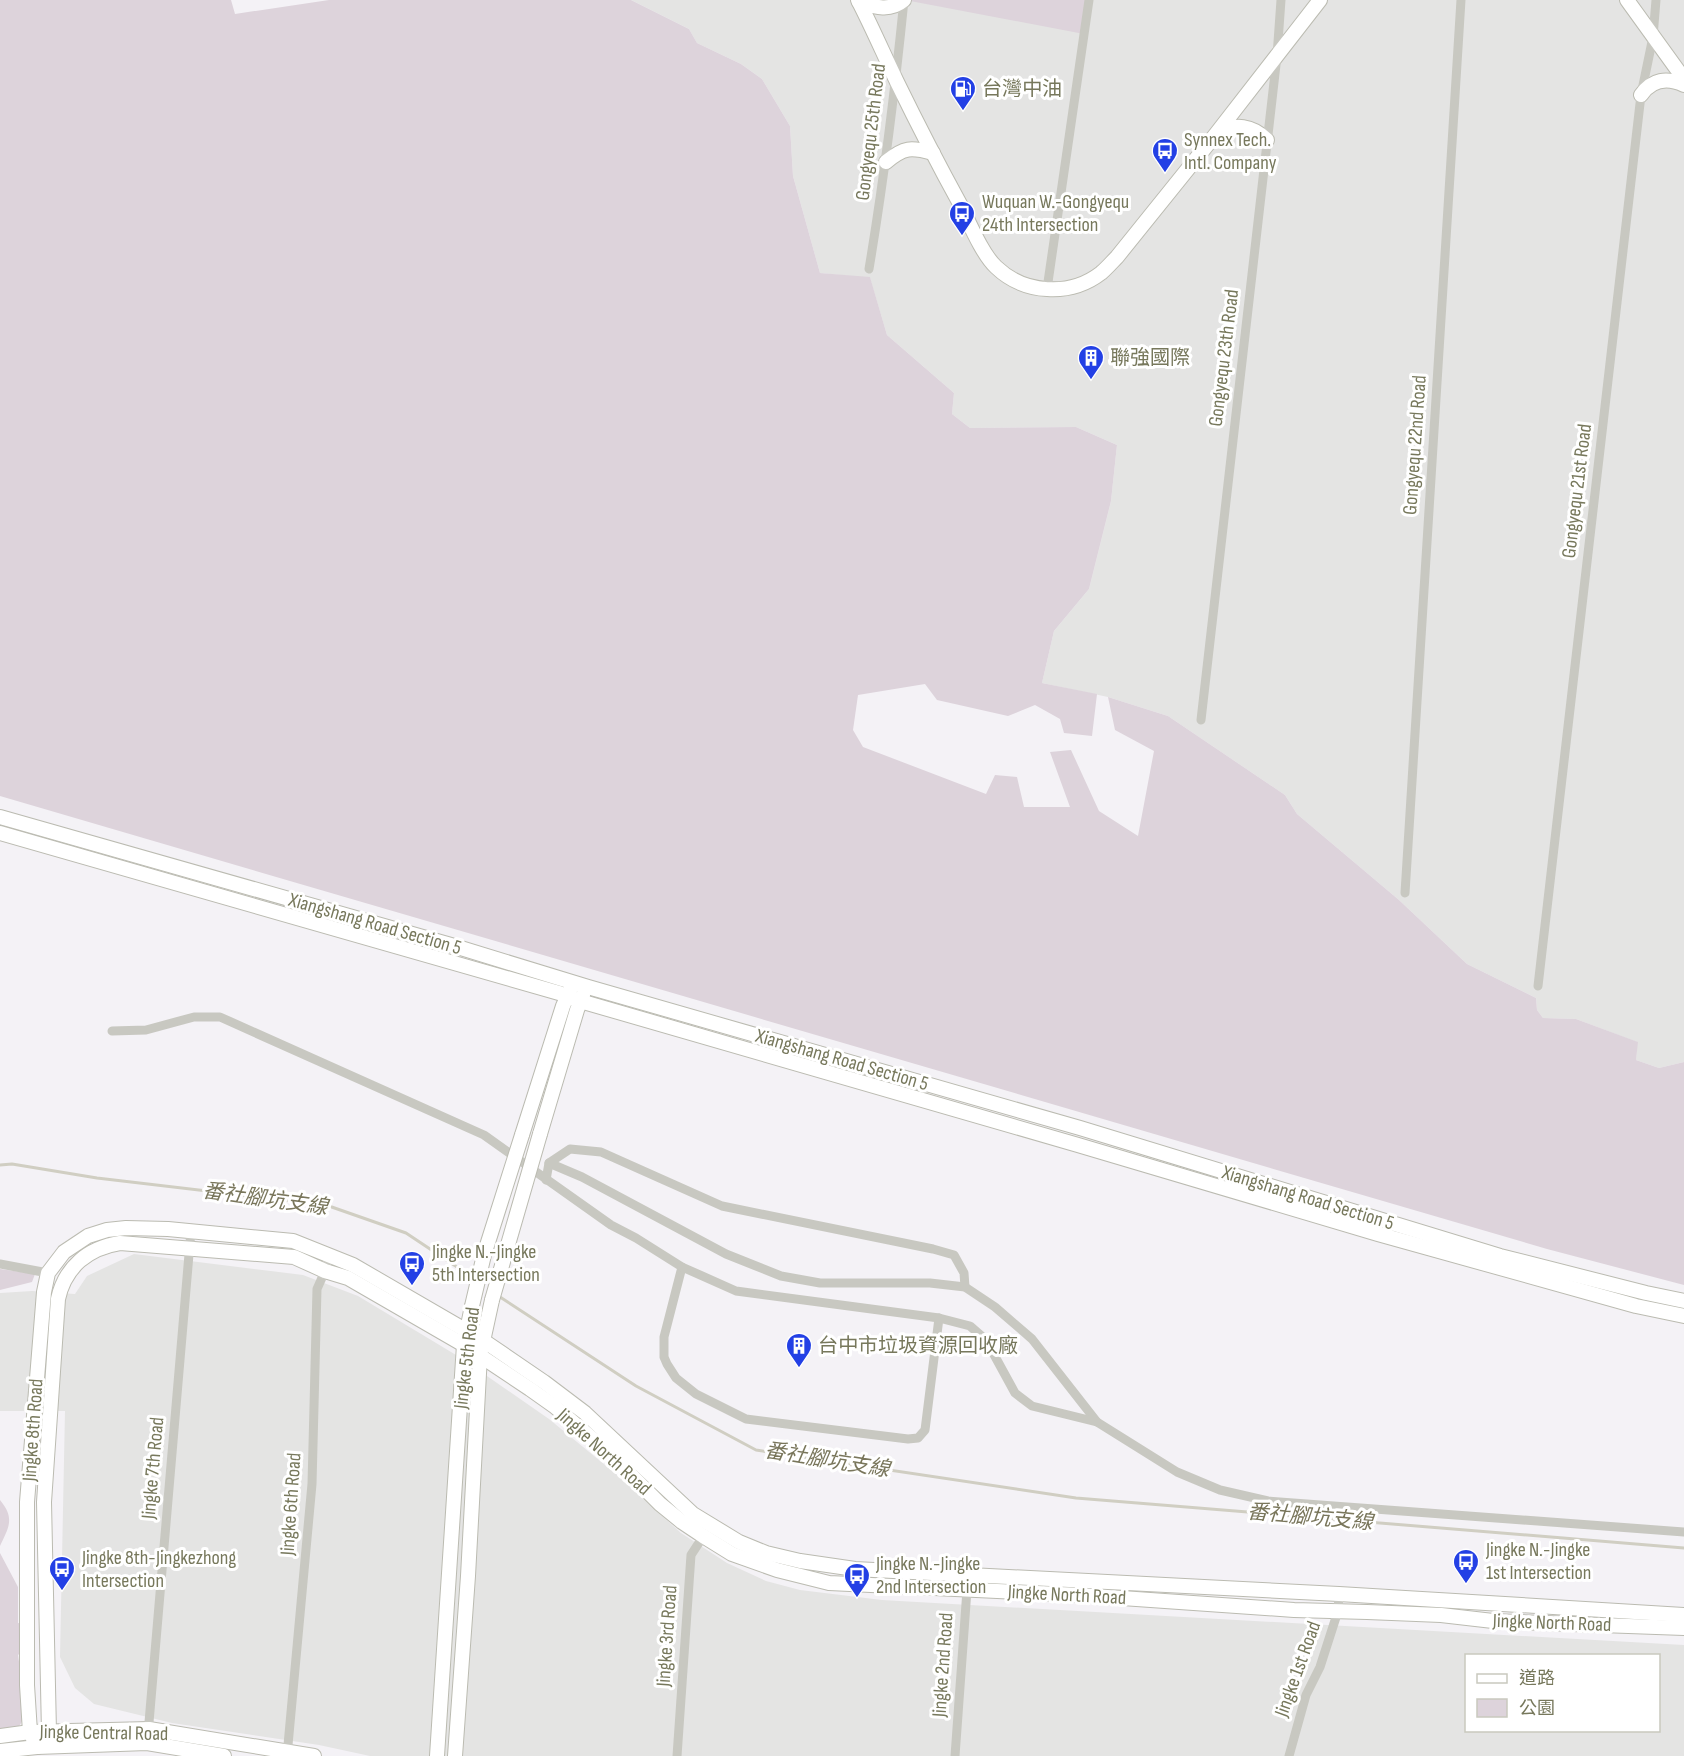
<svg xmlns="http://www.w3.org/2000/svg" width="1684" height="1756" viewBox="0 0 1684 1756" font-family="'Sofia Sans Condensed','Noto Sans TC',sans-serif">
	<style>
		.built { fill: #e4e4e3; fill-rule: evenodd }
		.green { fill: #ddd3db }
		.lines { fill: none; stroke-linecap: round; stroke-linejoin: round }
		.stream { stroke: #d0cec2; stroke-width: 3 }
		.secondary-casing { stroke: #bbbbb1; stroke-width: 16 }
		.street { stroke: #c8c8c1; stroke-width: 9 }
		.secondary { stroke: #fff; stroke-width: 14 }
		.secondary-bridge-casing { stroke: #bbbbb1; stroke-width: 16; stroke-linecap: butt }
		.secondary-bridge { stroke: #fff; stroke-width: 14 }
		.labels { text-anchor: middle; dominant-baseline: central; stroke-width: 6; stroke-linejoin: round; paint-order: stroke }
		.poi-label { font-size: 20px; fill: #77785c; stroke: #fff; text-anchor: start }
		.street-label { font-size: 20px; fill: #77785c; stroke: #fff }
		.water-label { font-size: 21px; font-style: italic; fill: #79765b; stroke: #fff }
	</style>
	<rect width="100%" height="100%" fill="#f4f2f6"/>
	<g class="built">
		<polygon points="631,0 1684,0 1684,1062 1659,1068 1636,1060 1637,1042 1576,1019 1543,1018 1537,1010 1536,998 1467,964 1399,900 1297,814 1285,795 1168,716 1108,697 1042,683 1054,631 1089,589 1111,501 1117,445 1076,427 970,428 952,414 954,393 887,335 870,278 820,273 793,176 790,126 762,79 741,64 697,43 689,29"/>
		<path d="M134,1254L303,1275L358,1296L461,1358L549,1419L616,1474L681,1533L727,1563L766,1581L800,1590L882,1600L1684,1645V1756H370L319,1745L172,1723L94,1704L75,1688L60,1657L65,1411H0V1293L32,1291L75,1294L87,1276ZM1466,1656H1658V1730H1466Z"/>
	</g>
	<g class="green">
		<polygon points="0,0 231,0 235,14 329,0 631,0 689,29 697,43 741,64 762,79 790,126 793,176 820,273 870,277 887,335 954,393 952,414 970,428 1076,427 1117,445 1111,501 1089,589 1054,631 1042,683 1097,694 1092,736 1064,733 1060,719 1035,705 1008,716 937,700 925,684 858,695 853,730 863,747 986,794 995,775 1017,777 1024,807 1070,807 1050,752 1071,750 1099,811 1138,836 1154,751 1115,730 1108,697 1168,716 1285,795 1297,814 1399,900 1467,964 1536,998 1537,1010 1543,1018 1576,1019 1638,1042 1636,1060 1659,1068 1684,1062 1684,1285 1547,1249 0,796"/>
		<polygon points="905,0 1089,0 1084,34"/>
		<polygon points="0,1269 35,1274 32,1282 0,1290"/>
		<path d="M0,1500C15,1518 9,1527 0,1546Z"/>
		<path d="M0,1553L18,1587V1623L30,1625L29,1645L18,1655C20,1671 31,1717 18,1727C14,1731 6,1732 0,1734Z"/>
	</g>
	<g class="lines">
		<g class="stream">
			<polyline points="0,1165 12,1164 97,1178 326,1205 406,1233 475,1279"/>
			<polyline points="497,1295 636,1386 756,1450 1076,1498 1684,1548"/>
		</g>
		<defs>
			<g id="secondary">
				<path d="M858,0C872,27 884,55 897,82C917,123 938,164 960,204C969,222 982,254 996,267C1024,294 1070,297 1101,273C1107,268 1112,262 1117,257L1216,134L1320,0"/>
				<polyline points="1627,0 1684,79"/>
				<path d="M859,2C875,7 890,12 904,0"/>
				<path d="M1641,95C1652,79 1667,77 1684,85"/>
				<path d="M1218,133C1235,123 1252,125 1267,140"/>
				<path d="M886,162C904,147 911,147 933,153"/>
				<polyline points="0,817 451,945 588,987 1080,1128 1500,1256 1646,1293 1684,1301"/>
				<polyline points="0,833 559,993 580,1001 1078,1145 1378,1234 1636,1306 1684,1316"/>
				<polyline points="540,1134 577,1010 583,995"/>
				<polyline points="522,1135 563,1006 571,988"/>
				<polyline points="0,1736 30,1732 149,1729 314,1756"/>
				<polyline points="37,1747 30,1732 27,1685 27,1502 44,1292 48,1273 64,1252 88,1236 107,1230 126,1228 168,1229 293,1241 353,1265 484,1341 544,1382 585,1413 693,1514 739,1542 766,1553 800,1561 855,1569 1339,1594 1684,1615"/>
				<path d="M37,1747L49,1732L44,1502L58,1299C65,1267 88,1248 120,1243L294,1257L325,1271L348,1278L464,1345L530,1389L554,1406L607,1451L660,1504L682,1522L703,1536L732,1554L777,1570L829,1583L1079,1595L1294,1610L1367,1612L1441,1615L1493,1621L1684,1628"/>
				<polyline points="0,1751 37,1747 147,1743 224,1756"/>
				<polyline points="437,1756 464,1345 472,1306"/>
				<polyline points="455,1756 468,1576 480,1355 492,1300"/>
			</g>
		</defs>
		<use href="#secondary" class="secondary-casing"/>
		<g class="street">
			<path d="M869,269C884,179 895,90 904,0"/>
			<polyline points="1047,289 1089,0"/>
			<polyline points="1201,720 1277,56 1281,0"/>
			<polyline points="1405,893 1461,0"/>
			<polyline points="1538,986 1641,95 1653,37 1656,0"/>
			<polyline points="112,1031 146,1030 194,1017 220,1017 484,1135 611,1225 636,1238 682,1267 664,1337 664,1357 667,1364 676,1378 696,1394 746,1419 908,1439 918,1438 925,1430 939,1318"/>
			<polyline points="549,1163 582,1177 726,1254 781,1276 820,1283 930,1283 965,1287 995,1307 1032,1339 1097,1422"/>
			<polyline points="546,1180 549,1163 570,1149 601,1152 722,1206 933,1249 954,1255 964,1273 965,1287"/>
			<polyline points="0,1264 48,1273"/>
			<polyline points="682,1267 736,1291 939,1318 970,1326 986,1340 1015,1393 1032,1406 1097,1422 1177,1472 1220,1490 1268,1501 1684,1532"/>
			<polyline points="148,1734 191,1231"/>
			<polyline points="287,1756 312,1484 317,1289 325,1271 329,1255"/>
			<polyline points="677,1756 691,1555 706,1532"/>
			<polyline points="955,1756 968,1576"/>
			<polyline points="1289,1756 1306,1695 1320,1667 1338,1611 1339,1594"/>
		</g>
		<use href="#secondary" class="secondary"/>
		<defs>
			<g id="secondary-bridge">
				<polyline points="492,1300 540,1134"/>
				<polyline points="472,1306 484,1255 522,1135"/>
			</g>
		</defs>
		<use href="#secondary-bridge" class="secondary-bridge-casing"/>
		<use href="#secondary-bridge" class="secondary-bridge"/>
	</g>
	<defs>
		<symbol id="fuel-pin" viewBox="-11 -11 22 30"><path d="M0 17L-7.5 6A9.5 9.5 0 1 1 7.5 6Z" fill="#2340e5" stroke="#fff"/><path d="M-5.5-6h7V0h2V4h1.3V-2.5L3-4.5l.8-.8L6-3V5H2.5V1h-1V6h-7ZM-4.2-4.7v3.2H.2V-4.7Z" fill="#fff"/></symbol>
		<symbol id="bus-pin" viewBox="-11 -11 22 30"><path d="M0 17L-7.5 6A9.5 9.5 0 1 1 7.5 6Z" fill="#2340e5" stroke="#fff"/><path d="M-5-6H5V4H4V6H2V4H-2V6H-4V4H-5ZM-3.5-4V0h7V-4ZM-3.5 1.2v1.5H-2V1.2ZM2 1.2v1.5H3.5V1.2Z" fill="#fff"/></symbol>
		<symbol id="building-pin" viewBox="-11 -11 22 30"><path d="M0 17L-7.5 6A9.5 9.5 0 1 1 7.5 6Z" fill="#2340e5" stroke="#fff"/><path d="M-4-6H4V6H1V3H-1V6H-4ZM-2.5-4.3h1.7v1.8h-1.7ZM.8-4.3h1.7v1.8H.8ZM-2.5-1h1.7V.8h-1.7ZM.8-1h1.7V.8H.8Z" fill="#fff"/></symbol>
	</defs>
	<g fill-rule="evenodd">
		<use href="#fuel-pin" x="948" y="74" width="30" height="40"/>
		<use href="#bus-pin" x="1150" y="136" width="30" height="40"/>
		<use href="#bus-pin" x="947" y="199" width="30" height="40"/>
		<use href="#building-pin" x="1076" y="343" width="30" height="40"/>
		<use href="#bus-pin" x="397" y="1249" width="30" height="40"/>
		<use href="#building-pin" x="784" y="1331" width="30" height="40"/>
		<use href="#bus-pin" x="1451" y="1547" width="30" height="40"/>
		<use href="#bus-pin" x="47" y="1554" width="30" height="40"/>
		<use href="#bus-pin" x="842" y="1561" width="30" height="40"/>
	</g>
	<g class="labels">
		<g class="poi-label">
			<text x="982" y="89">台灣中油</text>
			<text x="1184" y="140">Synnex Tech.<tspan x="1184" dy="23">Intl. Company</tspan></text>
			<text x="982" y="202">Wuquan W.-Gongyequ<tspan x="982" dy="23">24th Intersection</tspan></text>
			<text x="1110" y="358">聯強國際</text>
			<text x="432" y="1252">Jingke N.-Jingke<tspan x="432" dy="23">5th Intersection</tspan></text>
			<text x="818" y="1346">台中市垃圾資源回收廠</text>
			<text x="1486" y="1550">Jingke N.-Jingke<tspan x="1486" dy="23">1st Intersection</tspan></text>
			<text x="82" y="1558">Jingke 8th-Jingkezhong<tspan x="82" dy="23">Intersection</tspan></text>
			<text x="876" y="1564">Jingke N.-Jingke<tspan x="876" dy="23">2nd Intersection</tspan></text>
		</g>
		<g class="street-label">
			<text transform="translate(871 132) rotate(-83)">Gongyequ 25th Road</text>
			<text transform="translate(1224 358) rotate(-83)">Gongyequ 23th Road</text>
			<text transform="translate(1415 445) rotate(-86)">Gongyequ 22nd Road</text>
			<text transform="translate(1577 491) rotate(-83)">Gongyequ 21st Road</text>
			<text transform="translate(375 924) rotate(16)">Xiangshang Road Section 5</text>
			<text transform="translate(842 1060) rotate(16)">Xiangshang Road Section 5</text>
			<text transform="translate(1308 1198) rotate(17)">Xiangshang Road Section 5</text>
			<text transform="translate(467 1358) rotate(-83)">Jingke 5th Road</text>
			<text transform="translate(33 1430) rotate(-86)">Jingke 8th Road</text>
			<text transform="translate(604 1452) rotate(42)">Jingke North Road</text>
			<text transform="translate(153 1468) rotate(-85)">Jingke 7th Road</text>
			<text transform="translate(291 1504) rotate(-86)">Jingke 6th Road</text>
			<text transform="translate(1067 1595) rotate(3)">Jingke North Road</text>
			<text transform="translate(1552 1623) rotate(2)">Jingke North Road</text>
			<text transform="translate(667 1636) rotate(-86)">Jingke 3rd Road</text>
			<text transform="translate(943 1665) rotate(-86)">Jingke 2nd Road</text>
			<text transform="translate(1298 1669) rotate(-70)">Jingke 1st Road</text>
			<text transform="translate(104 1733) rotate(1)">Jingke Central Road</text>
		</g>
		<g class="water-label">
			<text transform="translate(265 1199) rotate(8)">番社腳坑支線</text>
			<text transform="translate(827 1460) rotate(9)">番社腳坑支線</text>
			<text transform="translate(1310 1517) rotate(5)">番社腳坑支線</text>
		</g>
	</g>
	<rect x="1465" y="1654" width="195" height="78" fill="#ffffff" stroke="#c9c9be" stroke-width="1.5"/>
	<rect x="1477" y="1674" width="30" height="9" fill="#ffffff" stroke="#c9c9be" stroke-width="1.5"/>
	<text x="1519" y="1684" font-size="18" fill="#77785c">道路</text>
	<rect x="1477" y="1699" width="30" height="18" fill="#ddd3db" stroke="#c9c9be" stroke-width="1.5"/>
	<text x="1519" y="1714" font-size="18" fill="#77785c">公園</text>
</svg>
